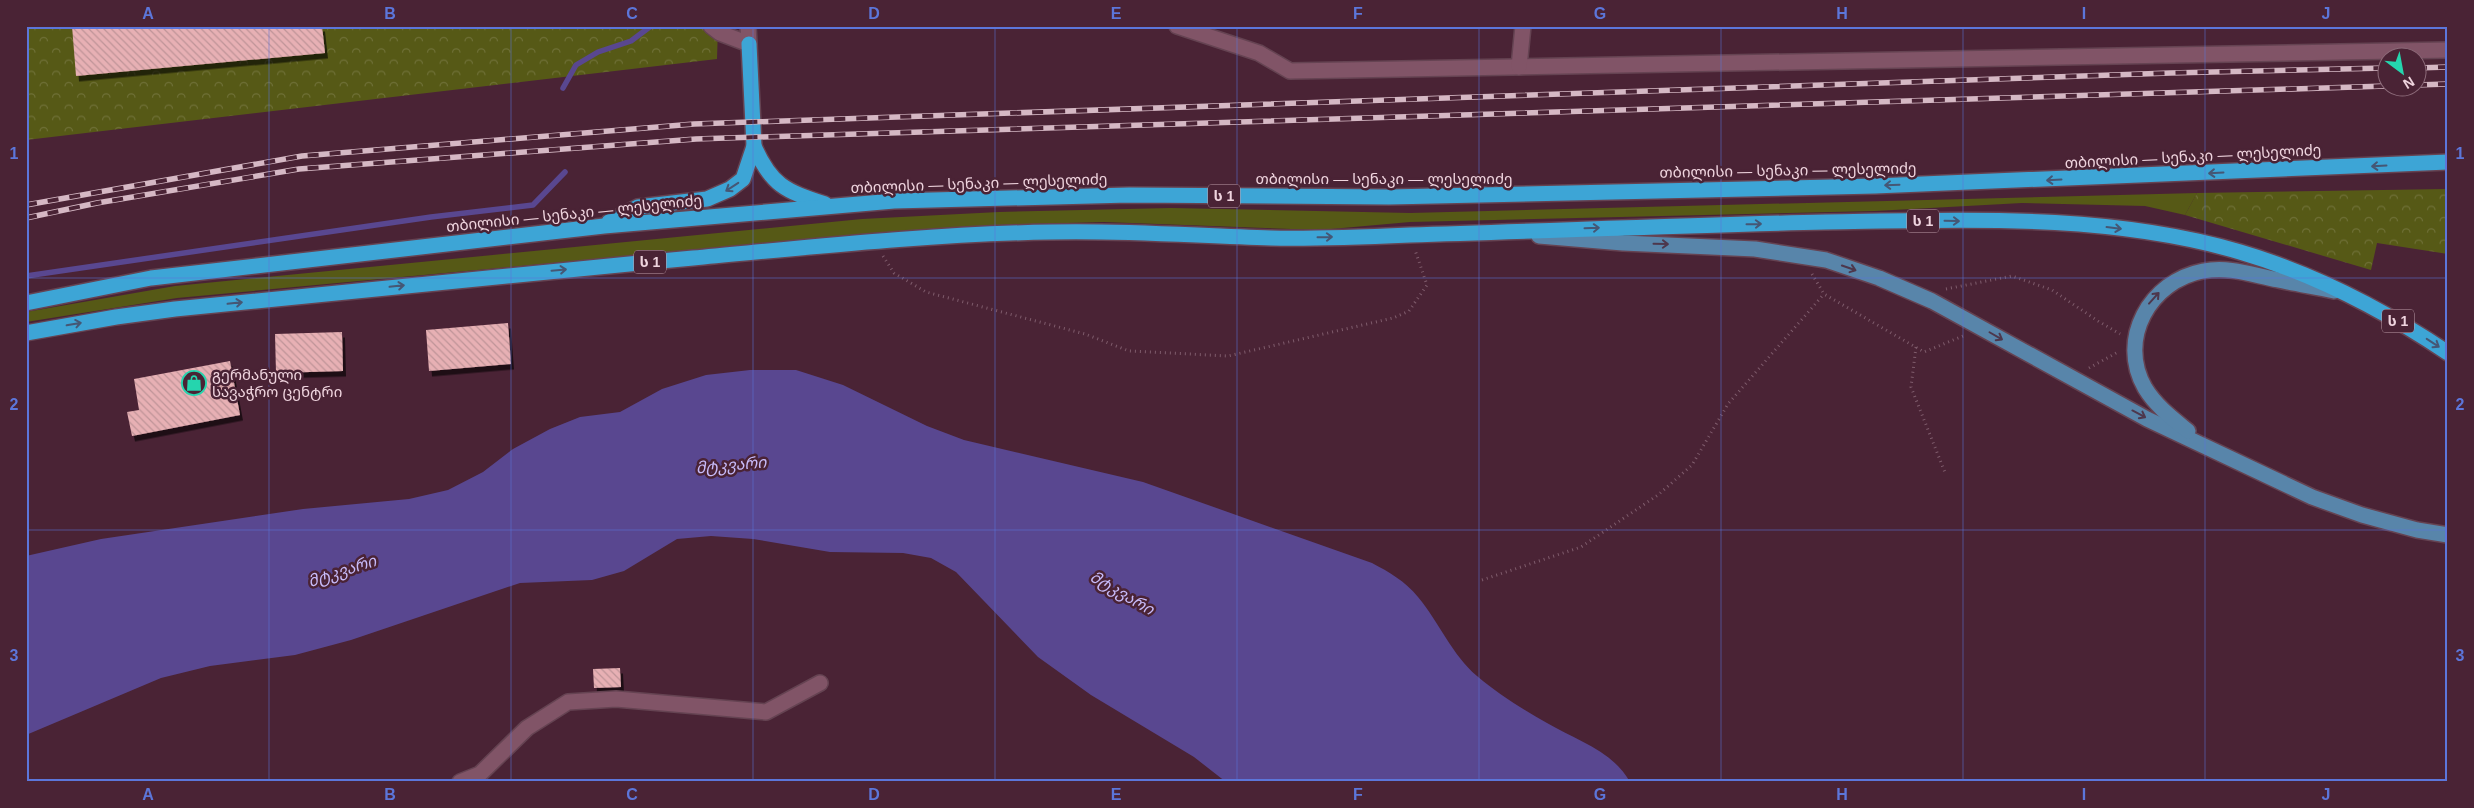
<svg xmlns="http://www.w3.org/2000/svg" width="2474" height="808" viewBox="0 0 2474 808" font-family="Helvetica,'Noto Sans Georgian',sans-serif">
	<style>
		.green { fill: #565916 }
		.forest { fill: url(#forest-crowns) }
		.water { fill: #594790 }
		.lines { fill: none; stroke-linecap: round; stroke-linejoin: round }
		.stream { stroke: #594790; stroke-width: 5.5 }
		.building { fill: url(#building-back-hatch); filter: url(#shadow) }
		.minor-casing { stroke: #654352; stroke-width: 18 }
		.major-casing { stroke: #654352; stroke-width: 18 }
		.highway-casing { stroke: #654352; stroke-width: 18 }
		.path { stroke: #7f5c6c; stroke-width: 3; stroke-dasharray: 1 4; stroke-linecap: butt }
		.minor { stroke: #815467; stroke-width: 15 }
		.major { stroke: #5885aa; stroke-width: 15 }
		.highway { stroke: #3da5d6; stroke-width: 15 }
		.rail-casing { stroke: #d5b8c4; stroke-width: 5.5 }
		.rail { stroke: #4a2335; stroke-width: 4; stroke-dasharray: 11; stroke-linecap: butt }
		.oneway { stroke: #455775 }
		.oneway2 { stroke: #4d374c }
		.grid { fill: none; stroke: #5c76da; stroke-width: 1; stroke-opacity: 0.55 }
		.labels { text-anchor: middle; dominant-baseline: central; stroke-width: 5; stroke-linejoin: round; paint-order: stroke }
		.shield { fill: #4a2335; stroke: #be9fab; stroke-width: 1 }
		.shield-label { font-size: 14px; font-weight: bold; fill: #efd4de }
		.street-label { font-size: 15px; fill: #efd4de; stroke: #4a2335 }
		.poi-label { font-size: 15px; fill: #efd4de; stroke: #4a2335; text-anchor: start }
		.water-label { font-size: 16px; font-style: italic; fill: #c7bbfa; stroke: #4a2335 }
		.neatline { fill: none; stroke: #5c76da; stroke-width: 2 }
		.grid-label { font-size: 16px; text-anchor: middle; font-weight: bold; fill: #5c76da }
	</style>
	<defs>
		<pattern id="forest-crowns" width="20" height="18" patternUnits="userSpaceOnUse" patternTransform="scale(1.25)"><rect width="20" height="18" fill="#565916"/><path d="M2 6a3 3 0 1 1 6 0M12 15a3 3 0 1 1 6 0" fill="none" stroke="#6f7037"/></pattern>
		<pattern id="building-back-hatch" width="6" height="6" patternUnits="userSpaceOnUse" patternTransform="scale(1.25)"><rect width="6" height="6" fill="#e7b0b4"/><path d="M-1 5l2 2M0 0l6 6M5-1l2 2" fill="none" stroke="#bf9498"/></pattern>
		<filter id="shadow"><feDropShadow dx="3" dy="5.5" stdDeviation="0" flood-color="#0009"/></filter>
	</defs>
	<rect width="100%" height="100%" fill="#4a2335"/>
	<polygon class="green" points="2197,193 2185,215 2145,206 2022,203 1875,211 1410,222 1320,230 1104,222 999,225 778,242 177,298 26,322 26,312 175,286 862,219 999,212 1171,208 1410,213"/>
	<g class="forest">
		<polygon points="26,26 718,26 717,59 26,140"/>
		<polygon points="2448,189 2448,254 2377,243 2371,270 2185,215 2197,193"/>
	</g>
	<path class="water" d="M750,370H796L843,385L927,426L964,440L1143,482L1372,563C1389,572 1405,581 1418,597C1439,622 1452,655 1477,676C1498,694 1524,710 1547,723C1576,740 1613,751 1630,782H1226L1194,757L1091,695L1038,657L956,572L931,558L903,553L830,552L753,539L711,536L677,539L624,571L592,580L520,583L351,640L295,655L210,666L161,678L26,735V556L101,539L303,509L409,499L448,490L483,472L513,449L550,429L580,417L620,412L662,389L706,375Z"/>
	<g class="lines">
		<g class="stream">
			<polyline points="563,88 576,65 598,52 631,41 651,26"/>
			<polyline points="26,276 431,217 533,205 565,172"/>
		</g>
	</g>
	<g class="building">
		<polygon points="72,26 322,26 325,53 76,76"/>
		<polygon points="508,323 511,364 429,371 426,330"/>
		<polygon points="342,332 343,371 276,373 275,334"/>
		<polygon points="230,361 240,415 132,436 127,412 139,410 134,379"/>
		<polygon points="620,668 621,687 594,688 593,669"/>
	</g>
	<g class="lines">
		<defs>
			<g id="minor">
				<polyline points="711,26 720,33 749,44 748,26"/>
				<polyline points="1177,26 1259,53 1290,71 2448,50"/>
				<polyline points="1519,67 1523,26"/>
				<polyline points="460,782 480,774 527,728 568,702 616,699 766,712 820,683"/>
			</g>
			<g id="major">
				<polyline points="1539,236 1623,243 1755,249 1826,260 1879,278 1932,301 2147,419 2312,497 2362,515 2417,530 2448,535"/>
				<path d="M2188,431C2172,418 2156,406 2145,388C2117,339 2150,281 2203,271C2230,266 2252,275 2278,280C2296,284 2315,287 2334,291"/>
			</g>
			<g id="highway">
				<path d="M754,146C771,185 785,191 825,204"/>
				<polyline points="609,222 638,207 707,199 730,189 743,179 754,146 749,44"/>
				<polyline points="26,303 151,278 604,226 894,201 1129,195 1389,197 1875,186 2448,162"/>
				<path d="M26,333L116,317L175,309C347,291 520,274 693,258C812,247 931,234 1051,232C1124,230 1197,236 1271,238C1317,239 1364,237 1410,235C1549,231 1687,225 1826,222C1964,220 2107,213 2240,252C2315,274 2384,310 2448,353"/>
			</g>
		</defs>
		<use href="#minor" class="minor-casing"/>
		<use href="#major" class="major-casing"/>
		<use href="#highway" class="highway-casing"/>
		<g class="path">
			<polyline points="883,256 894,273 926,292 1085,334 1129,351 1228,356 1393,318 1409,311 1427,285 1415,250"/>
			<polyline points="1812,274 1824,294 1924,352 1963,336"/>
			<polyline points="1946,289 2012,276 2052,290 2098,321 2120,334"/>
			<polyline points="1916,347 1911,387 1946,475"/>
			<polyline points="2089,368 2118,352"/>
			<polyline points="1482,580 1581,547 1658,495 1692,465 1728,404 1824,294"/>
		</g>
		<use href="#minor" class="minor"/>
		<use href="#major" class="major"/>
		<use href="#highway" class="highway"/>
		<defs>
			<g id="rail">
				<polyline points="2416,68 2448,67"/>
				<polyline points="2416,85 2448,84"/>
				<polyline points="26,205 302,156 694,124 2170,73 2386,68"/>
				<polyline points="26,218 97,203 299,169 696,139 2386,86"/>
			</g>
		</defs>
		<use href="#rail" class="rail-casing"/>
		<use href="#rail" class="rail"/>
	</g>
	<defs><path id="oneway-shaft" d="M-6 0H5M1.5-3L5.5 0L1.5 3" fill="none" stroke-width="1.6" stroke-linecap="round" stroke-linejoin="round" transform="scale(1.25)"/></defs>
	<g class="oneway">
		<use href="#oneway-shaft" transform="translate(2379 166) rotate(177)"/>
		<use href="#oneway-shaft" transform="translate(2216 173) rotate(177)"/>
		<use href="#oneway-shaft" transform="translate(2054 180) rotate(177)"/>
		<use href="#oneway-shaft" transform="translate(1892 185) rotate(178)"/>
		<use href="#oneway-shaft" transform="translate(732 187) rotate(147)"/>
		<use href="#oneway-shaft" transform="translate(1952 221) rotate(1)"/>
		<use href="#oneway-shaft" transform="translate(1754 224) rotate(-1)"/>
		<use href="#oneway-shaft" transform="translate(1592 228) rotate(-2)"/>
		<use href="#oneway-shaft" transform="translate(2114 228) rotate(7)"/>
		<use href="#oneway-shaft" transform="translate(1325 237) rotate(-1)"/>
		<use href="#oneway-shaft" transform="translate(559 270) rotate(-5)"/>
		<use href="#oneway-shaft" transform="translate(397 286) rotate(-6)"/>
		<use href="#oneway-shaft" transform="translate(235 303) rotate(-6)"/>
		<use href="#oneway-shaft" transform="translate(74 324) rotate(-10)"/>
		<use href="#oneway-shaft" transform="translate(2433 343) rotate(33)"/>
	</g>
	<g class="oneway2">
		<use href="#oneway-shaft" transform="translate(1661 244) rotate(1)"/>
		<use href="#oneway-shaft" transform="translate(1849 268) rotate(19)"/>
		<use href="#oneway-shaft" transform="translate(2154 298) rotate(-48)"/>
		<use href="#oneway-shaft" transform="translate(1996 336) rotate(30)"/>
		<use href="#oneway-shaft" transform="translate(2139 414) rotate(28)"/>
	</g>
	<path class="grid" d="M269,26V782M511,26V782M753,26V782M995,26V782M1237,26V782M1479,26V782M1721,26V782M1963,26V782M2205,26V782M26,278H2448M26,530H2448"/>
	<defs>
		<symbol id="shop-ring" viewBox="-11 -11 22 22"><circle r="9.5" fill="#4a2335" stroke="#25d5ae" stroke-width="1.5"/><path d="M-5-2.5h2.3a2.7 3.5 0 0 1 5.4 0H5L5.5 6h-11ZM-1.5-2.5h3a1.5 2.3 0 0 0-3 0Z" fill="#25d5ae"/></symbol>
	</defs>
	<g fill-rule="evenodd">
		<use href="#shop-ring" x="180" y="369" width="28" height="28"/>
	</g>
	<g class="labels">
		<g class="shield">
			<rect x="1208" y="184.5" width="32" height="23" rx="4"/>
			<rect x="1907" y="209.5" width="32" height="23" rx="4"/>
			<rect x="634" y="250.5" width="32" height="23" rx="4"/>
			<rect x="2382" y="309.5" width="32" height="23" rx="4"/>
		</g>
		<g class="shield-label">
			<text x="1224" y="196">ს 1</text>
			<text x="1923" y="221">ს 1</text>
			<text x="650" y="262">ს 1</text>
			<text x="2398" y="321">ს 1</text>
		</g>
		<g class="street-label">
			<text transform="translate(2193 156) rotate(-3)">თბილისი — სენაკი — ლესელიძე</text>
			<text transform="translate(1788 170) rotate(-1)">თბილისი — სენაკი — ლესელიძე</text>
			<text x="1384" y="178">თბილისი — სენაკი — ლესელიძე</text>
			<text transform="translate(979 183) rotate(-2)">თბილისი — სენაკი — ლესელიძე</text>
			<text transform="translate(574 213) rotate(-6)">თბილისი — სენაკი — ლესელიძე</text>
		</g>
		<g class="poi-label">
			<text x="212" y="374">გერმანული<tspan x="212" dy="17">სავაჭრო ცენტრი</tspan></text>
		</g>
		<g class="water-label">
			<text transform="translate(731 465) rotate(-5)">მტკვარი</text>
			<text transform="translate(342 571) rotate(-18)">მტკვარი</text>
			<text transform="translate(1122 593) rotate(30)">მტკვარი</text>
		</g>
	</g>
	<rect width="2474" height="808" fill="none" stroke="#4a2335" stroke-width="55"/>
	<g transform="translate(2402 72) rotate(148)"><circle r="24" fill="#4a2335" stroke="#8c6a79"/>
	<path d="M0-4L9 19L0 12L-9 19Z" fill="#25d5ae"/>
	<text y="-8" font-size="14" font-weight="bold" text-anchor="middle" fill="#efd4de">N</text>
	</g>
	<rect x="28" y="28" width="2418" height="752" class="neatline"/>
	<g class="grid-label">
		<text x="148" y="19">A</text>
		<text x="390" y="19">B</text>
		<text x="632" y="19">C</text>
		<text x="874" y="19">D</text>
		<text x="1116" y="19">E</text>
		<text x="1358" y="19">F</text>
		<text x="1600" y="19">G</text>
		<text x="1842" y="19">H</text>
		<text x="2084" y="19">I</text>
		<text x="2326" y="19">J</text>
		<text x="14" y="159">1</text>
		<text x="2460" y="159">1</text>
		<text x="14" y="410">2</text>
		<text x="2460" y="410">2</text>
		<text x="14" y="661">3</text>
		<text x="2460" y="661">3</text>
		<text x="148" y="800">A</text>
		<text x="390" y="800">B</text>
		<text x="632" y="800">C</text>
		<text x="874" y="800">D</text>
		<text x="1116" y="800">E</text>
		<text x="1358" y="800">F</text>
		<text x="1600" y="800">G</text>
		<text x="1842" y="800">H</text>
		<text x="2084" y="800">I</text>
		<text x="2326" y="800">J</text>
	</g>
</svg>
